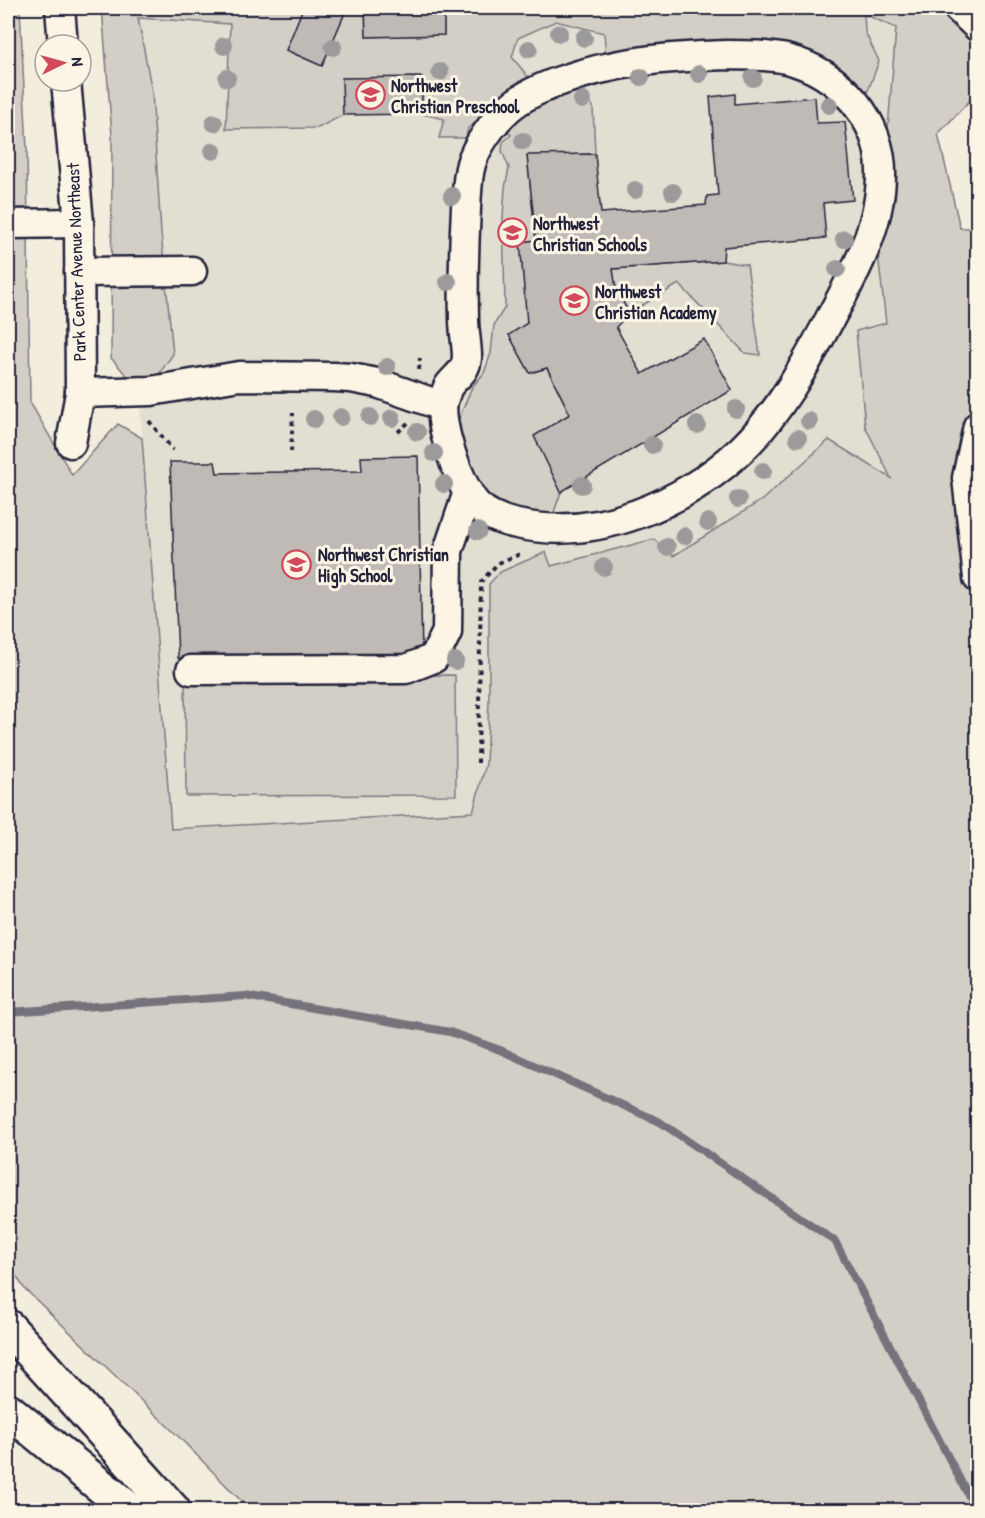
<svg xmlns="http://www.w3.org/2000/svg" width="985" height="1518" viewBox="0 0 985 1518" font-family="'Patrick Hand',sans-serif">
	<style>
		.built { fill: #e3ded2 }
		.green { fill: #d4cfc6; stroke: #7b7880; stroke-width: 1.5 }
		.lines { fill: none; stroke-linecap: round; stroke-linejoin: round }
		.stream { stroke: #75727b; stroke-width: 8 }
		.building { fill: #bfbab6; stroke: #22223b; stroke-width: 1.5 }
		.minor-casing { stroke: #22223b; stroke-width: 33 }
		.highway-casing { stroke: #22223b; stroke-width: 38 }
		.path { stroke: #22223b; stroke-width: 4; stroke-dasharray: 4.5 4.5; stroke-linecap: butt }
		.minor { stroke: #fcf5e5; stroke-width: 28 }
		.highway { stroke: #fcf5e5; stroke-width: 33 }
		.tree { fill: #9d9a9b }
		.labels { text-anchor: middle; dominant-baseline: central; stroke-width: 6; stroke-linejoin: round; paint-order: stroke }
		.poi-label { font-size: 18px; font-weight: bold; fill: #22223b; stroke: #fcf5e5; text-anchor: start }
		.street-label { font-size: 18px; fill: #22223b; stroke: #fcf5e5 }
	</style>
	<rect width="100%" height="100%" fill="#f3edde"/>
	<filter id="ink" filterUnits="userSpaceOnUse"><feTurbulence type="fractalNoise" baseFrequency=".0167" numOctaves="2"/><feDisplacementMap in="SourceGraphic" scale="12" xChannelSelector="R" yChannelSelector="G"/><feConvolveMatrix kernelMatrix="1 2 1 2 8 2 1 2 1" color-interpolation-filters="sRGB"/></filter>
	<g filter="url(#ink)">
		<polygon class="built" points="111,8 849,8 896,28 898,805 171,829"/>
		<g class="green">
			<polygon points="8,8 20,8 27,149 30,402 72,475 118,424 142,438 171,829 473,812 486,764 489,702 489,584 500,572 546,552 551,566 654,539 673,556 762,500 829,440 891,478 865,426 856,331 886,323 878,254 896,28 864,14 865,32 879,61 866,96 807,59 606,58 604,33 556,21 518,38 512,57 530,79 530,86 468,128 466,138 439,138 444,119 422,114 422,78 343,78 343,115 318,128 226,129 230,24 138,18 152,92 161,233 173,354 155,380 129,378 111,358 112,136 102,8 303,8 286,50 322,66 347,8 365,8 366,37 444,35 444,8 977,8 977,93 938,134 960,228 978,228 977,1510 250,1510 179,1437 24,1288 8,1263"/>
			<polygon points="576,91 593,106 595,154 527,156 536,240 527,323 509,335 530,373 547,368 570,414 535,436 561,492 553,515 499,508 483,495 456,426 472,387 484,373 491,353 494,325 505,307 503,217 505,188 509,168 502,151 503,142 511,135 506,129 526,110"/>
			<polygon points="723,261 747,265 760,355 745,353 679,284 629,313 616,289 613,269"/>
			<polygon points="455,675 456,795 186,796 185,676"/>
		</g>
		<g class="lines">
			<polyline class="stream" points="8,1012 245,996 450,1032 500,1050 660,1122 835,1241 976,1510"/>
		</g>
		<g class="building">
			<polygon points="303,8 347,8 322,66 286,50"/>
			<polygon points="365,8 444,8 444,35 366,37"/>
			<polygon points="422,77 422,114 343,115 342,78"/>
			<polygon points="735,94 735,104 815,97 817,123 845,122 853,200 823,203 826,238 724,247 723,261 613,269 616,289 629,313 616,327 642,374 704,339 732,390 561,492 534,436 570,414 547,368 530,373 509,335 527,323 520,242 536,240 527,155 595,154 601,213 706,205 707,196 718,195 710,97"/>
			<polygon points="418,456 422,655 178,658 170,462 215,462 217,473 362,471 361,457"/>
		</g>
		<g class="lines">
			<defs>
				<g id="minor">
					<polyline points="60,8 63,45"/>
					<polyline points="958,8 978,27"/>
					<path d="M727,55C747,55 767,55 786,59C840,72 883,121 881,177C880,226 855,273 832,315C807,362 780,413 741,450C683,504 597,542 517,524C503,521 487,515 477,505C460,487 438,425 443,401C444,400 447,388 448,387C455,376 466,373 467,357C467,345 464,332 464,319C463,282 464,245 466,208C467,193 467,178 471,164C476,146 494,121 508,109C522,96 541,88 560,81C615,61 669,57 727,55Z"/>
					<polyline points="66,81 79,223 80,393 71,443"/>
					<polyline points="8,224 79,223"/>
					<polyline points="79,272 192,271"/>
					<polyline points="80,393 151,391 239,376 334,377 351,378 377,383 442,406"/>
					<polyline points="978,426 967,478 978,578"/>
					<polyline points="191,670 406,669 434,658 447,632 448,551 468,492"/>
				</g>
				<g id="highway">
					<polyline points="8,1327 173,1510"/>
					<polyline points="8,1410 130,1510"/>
				</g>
			</defs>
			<use href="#minor" class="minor-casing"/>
			<use href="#highway" class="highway-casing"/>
			<g class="path">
				<polyline points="419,370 420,358"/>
				<polyline points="149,421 173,450"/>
				<polyline points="398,432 410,421"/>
				<polyline points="291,452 293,413"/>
				<polyline points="478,763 481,582 498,563 523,553"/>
			</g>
			<use href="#minor" class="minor"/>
			<use href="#highway" class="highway"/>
		</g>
		<g class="tree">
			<circle cx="559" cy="33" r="9"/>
			<circle cx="584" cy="38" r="9"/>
			<circle cx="224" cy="46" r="9"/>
			<circle cx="333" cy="47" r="9"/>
			<circle cx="529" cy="49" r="9"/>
			<circle cx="440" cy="72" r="9"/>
			<circle cx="699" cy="74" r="9"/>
			<circle cx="641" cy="77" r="9"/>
			<circle cx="227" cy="78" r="9"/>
			<circle cx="753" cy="78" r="9"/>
			<circle cx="582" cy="100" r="9"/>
			<circle cx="829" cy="105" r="9"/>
			<circle cx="214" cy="123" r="9"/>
			<circle cx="523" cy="141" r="9"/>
			<circle cx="213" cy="151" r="9"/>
			<circle cx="635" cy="190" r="9"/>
			<circle cx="673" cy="192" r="9"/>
			<circle cx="452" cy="196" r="9"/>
			<circle cx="844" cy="239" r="9"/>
			<circle cx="837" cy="269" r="9"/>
			<circle cx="448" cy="282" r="9"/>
			<circle cx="387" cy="367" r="9"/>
			<circle cx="736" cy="409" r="9"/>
			<circle cx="341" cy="417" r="9"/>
			<circle cx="370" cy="417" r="9"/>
			<circle cx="392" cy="418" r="9"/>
			<circle cx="314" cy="419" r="9"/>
			<circle cx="809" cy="421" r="9"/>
			<circle cx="697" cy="425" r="9"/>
			<circle cx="417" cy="432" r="9"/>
			<circle cx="798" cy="438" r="9"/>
			<circle cx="652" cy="445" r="9"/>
			<circle cx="434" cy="453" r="9"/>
			<circle cx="763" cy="471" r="9"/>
			<circle cx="444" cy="484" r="9"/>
			<circle cx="582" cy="485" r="9"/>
			<circle cx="738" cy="499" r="9"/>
			<circle cx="708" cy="522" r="9"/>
			<circle cx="478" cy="531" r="9"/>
			<circle cx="684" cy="536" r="9"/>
			<circle cx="667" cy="547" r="9"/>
			<circle cx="604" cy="567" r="9"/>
			<circle cx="455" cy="661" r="9"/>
		</g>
	</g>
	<defs>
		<symbol id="school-ring" viewBox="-11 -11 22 22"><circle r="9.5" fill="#fcf5e5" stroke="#d1495b" stroke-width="1.5"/><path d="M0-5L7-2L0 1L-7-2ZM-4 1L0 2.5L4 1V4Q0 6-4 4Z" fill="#d1495b"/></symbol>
	</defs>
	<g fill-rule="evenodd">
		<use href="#school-ring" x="354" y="78" width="33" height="33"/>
		<use href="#school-ring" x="496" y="216" width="33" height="33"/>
		<use href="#school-ring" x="558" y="284" width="33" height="33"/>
		<use href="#school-ring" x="280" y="548" width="33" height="33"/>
	</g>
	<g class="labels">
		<g class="poi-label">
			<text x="391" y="85">Northwest<tspan x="391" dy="21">Christian Preschool</tspan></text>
			<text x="533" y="223">Northwest<tspan x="533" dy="21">Christian Schools</tspan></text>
			<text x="595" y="291">Northwest<tspan x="595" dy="21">Christian Academy</tspan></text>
			<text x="318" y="554">Northwest Christian<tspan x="318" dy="21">High School</tspan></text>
		</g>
		<g class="street-label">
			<text transform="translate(76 262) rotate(-92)">Park Center Avenue Northeast</text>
		</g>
	</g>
	<rect width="985" height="1518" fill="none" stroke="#fcf5e5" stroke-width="30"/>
	<rect x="15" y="15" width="955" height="1488" fill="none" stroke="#22223b" stroke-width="2" filter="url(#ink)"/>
	<g transform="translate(63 63) rotate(85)"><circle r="28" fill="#fcf5e5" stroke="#a5a1a1" stroke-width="1.5"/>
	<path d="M0-4.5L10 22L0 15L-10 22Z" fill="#d1495b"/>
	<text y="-9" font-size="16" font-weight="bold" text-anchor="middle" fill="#22223b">N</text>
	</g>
</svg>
